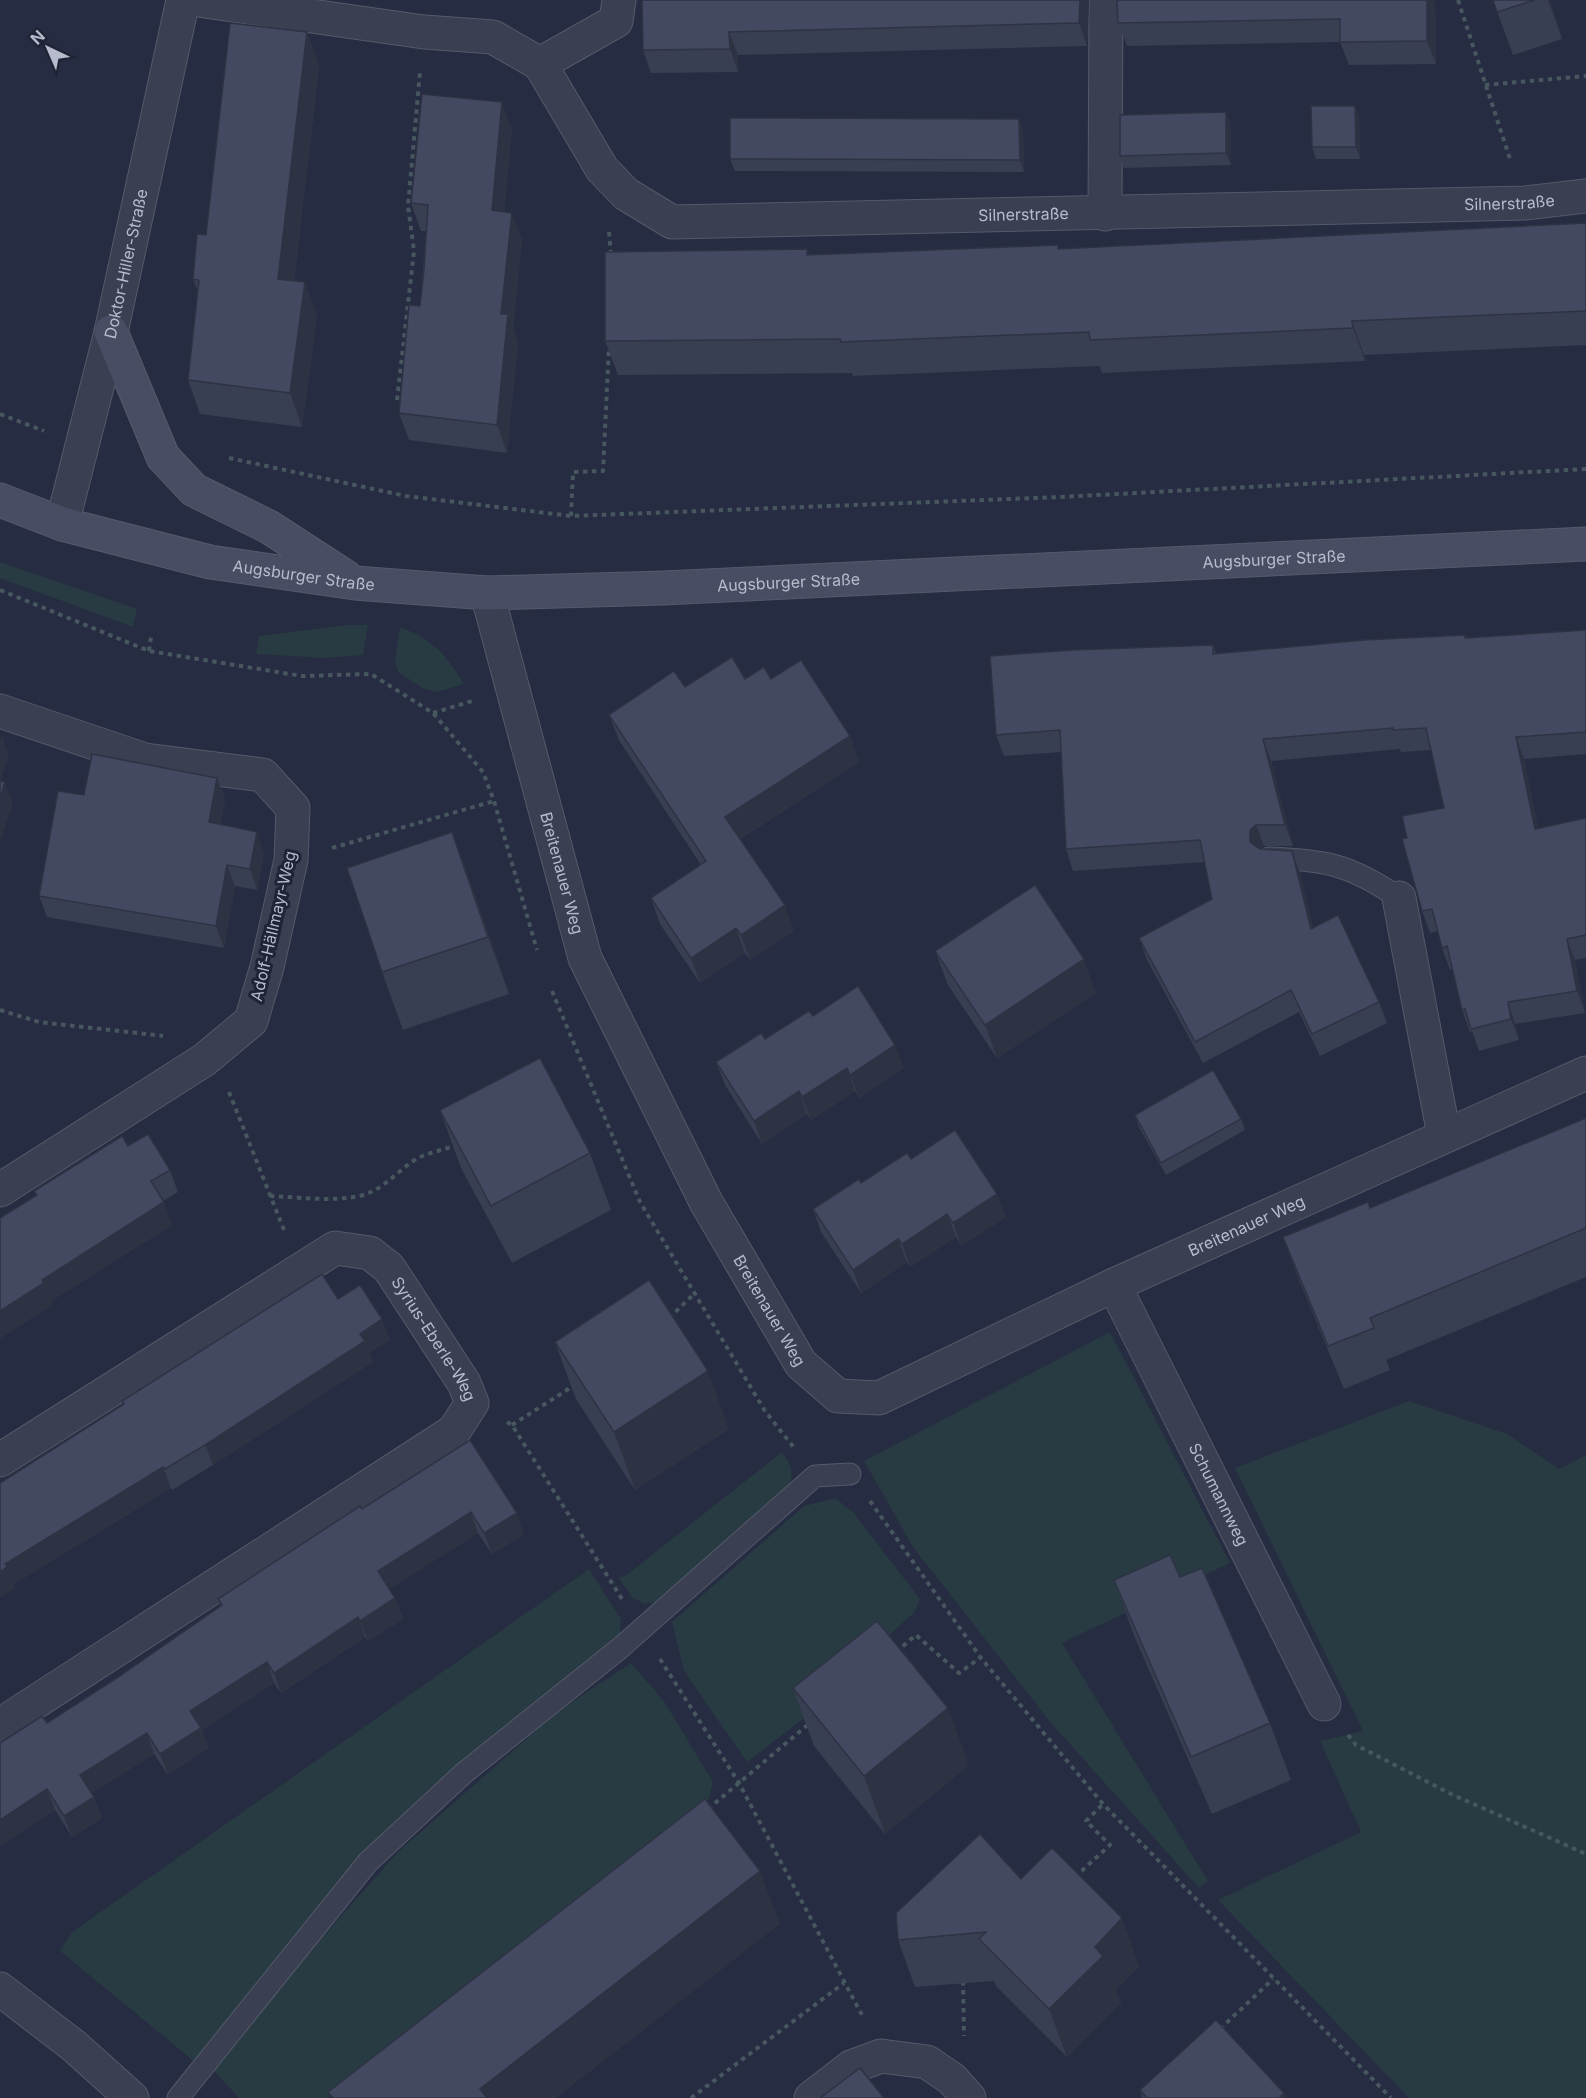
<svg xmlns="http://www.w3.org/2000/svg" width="1586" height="2098" viewBox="0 0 1586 2098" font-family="Inter,sans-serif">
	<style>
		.green { fill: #283a42 }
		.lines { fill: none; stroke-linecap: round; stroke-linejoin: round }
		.lane-casing { stroke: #555a6b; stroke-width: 23 }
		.street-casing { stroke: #555a6b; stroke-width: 35 }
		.secondary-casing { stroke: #555a6b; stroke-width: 35 }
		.path { stroke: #46575f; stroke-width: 4; stroke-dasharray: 4.5 4.5; stroke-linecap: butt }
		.lane { stroke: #3a3f51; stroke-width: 21 }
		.street { stroke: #3a3f51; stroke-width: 33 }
		.secondary { stroke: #484d64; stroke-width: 33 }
		.wall { fill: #393f53 }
		.shaded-wall { fill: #2e3344 }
		.building { fill: #424961; stroke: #2e3344; stroke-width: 1.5 }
		.labels { text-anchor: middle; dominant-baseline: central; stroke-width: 6; stroke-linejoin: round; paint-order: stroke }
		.street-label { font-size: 16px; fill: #b7bbcb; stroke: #1f2436 }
	</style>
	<rect width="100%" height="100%" fill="#262c41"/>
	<g class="green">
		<polygon points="0,562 137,609 133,627 0,578"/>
		<polygon points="347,625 368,625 363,655 325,658 256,654 259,636"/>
		<path d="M400,627C434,640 445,654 464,684L438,692L424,689L398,672L395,661Z"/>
		<polygon points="1110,1332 1230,1563 1062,1643 1208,1881 1199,1888 1051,1723 913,1547 864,1461"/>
		<polygon points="1409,1401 1507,1434 1559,1469 1586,1455 1586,2098 1409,2098 1218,1900 1361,1832 1320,1741 1363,1731 1235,1468"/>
		<path d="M782,1452C793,1467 795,1474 786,1491L657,1602L644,1604L632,1597L618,1577L625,1576Z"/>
		<polygon points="835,1498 853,1512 920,1599 914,1613 832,1685 837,1693 747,1762 684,1671 672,1622 804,1506"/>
		<polygon points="589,1569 621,1619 619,1649 368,1862 201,2067 60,1951 72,1932"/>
		<polygon points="631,1663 664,1701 713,1782 709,1799 669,1827 329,2098 239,2098 212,2069 319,1941 399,1851 557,1712"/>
	</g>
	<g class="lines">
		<defs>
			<g id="lane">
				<path d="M1269,858C1326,860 1351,865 1399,898"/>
				<polyline points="178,2098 368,1862 464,1773 619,1649 815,1476 850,1474"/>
			</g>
			<g id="street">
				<polyline points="198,0 424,32 493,37 540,64"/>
				<path id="s1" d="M540,64L602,169L626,194L672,222L1525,203L1586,196"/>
				<polyline points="540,64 616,21 619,0"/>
				<polyline points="1105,214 1106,0"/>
				<path id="s2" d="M62,524L111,332L183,0"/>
				<path id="s3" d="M487,593L585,958L706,1202L801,1364L838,1396L879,1398L1114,1285L1586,1073"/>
				<polyline points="0,711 145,760 263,775 293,808 291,860 267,967 251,1021 204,1060 0,1190"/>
				<polyline points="1399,898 1444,1135"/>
				<path id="s4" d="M1114,1285L1324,1704"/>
				<path id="s5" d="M0,1460L335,1248L370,1253L389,1268L464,1383L472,1403L454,1431L0,1725"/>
				<polyline points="0,1989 74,2046 132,2098"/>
				<polyline points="811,2098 851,2067 881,2056 927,2062 952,2079 969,2098"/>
			</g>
			<g id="secondary">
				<polyline points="111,332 163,457 194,490 269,527 346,577"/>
				<path id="s6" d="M0,500L62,524L210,562L355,583L487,593L663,588L1586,544"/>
			</g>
		</defs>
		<use href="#lane" class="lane-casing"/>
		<use href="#street" class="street-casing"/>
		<use href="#secondary" class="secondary-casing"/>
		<g class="path">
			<polyline points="1458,0 1511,162"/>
			<polyline points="1485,85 1586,76"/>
			<polyline points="609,232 611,254"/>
			<polyline points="397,400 414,251 408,206 420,72"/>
			<polyline points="0,414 44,431"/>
			<polyline points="229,458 406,496 571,516 1061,497 1586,469"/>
			<polyline points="571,516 573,472 603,471 609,346"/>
			<polyline points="0,590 149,651 302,676 371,674 433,713 483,772 494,801 537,950"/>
			<polyline points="149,651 151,637"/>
			<polyline points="433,713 472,701"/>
			<polyline points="332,848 494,801"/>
			<polyline points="552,991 640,1202 765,1411 795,1449"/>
			<polyline points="0,1010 39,1022 163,1036"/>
			<polyline points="229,1092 284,1230"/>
			<path d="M270,1196C299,1197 330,1202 359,1196C380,1192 396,1173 413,1161C427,1152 442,1151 456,1145"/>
			<polyline points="669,1318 694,1294"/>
			<polyline points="507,1422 512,1425 622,1599"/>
			<polyline points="512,1425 567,1390 572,1384"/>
			<polyline points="870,1501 981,1658 1103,1804 1391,2098"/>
			<polyline points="896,1652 916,1635 959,1673 980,1658"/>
			<polyline points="660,1659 739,1783 863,2017"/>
			<polyline points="1348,1735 1356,1745 1451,1794 1586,1854"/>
			<polyline points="708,1809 810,1723"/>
			<polyline points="1075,1877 1110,1845 1086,1821 1103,1804"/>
			<polyline points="963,1981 964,2036"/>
			<polyline points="1220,2029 1273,1979"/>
			<polyline points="691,2098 844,1983"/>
		</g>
		<use href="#lane" class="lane"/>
		<use href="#street" class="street"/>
		<use href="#secondary" class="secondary"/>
	</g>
	<g class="wall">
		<polygon points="642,0 1089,0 1087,46 738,55 738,72 651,73 643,50"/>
		<polygon points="1435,0 1436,64 1349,65 1340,42 1127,46 1118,23"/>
		<polygon points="1493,0 1550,0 1562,39 1513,55"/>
		<polygon points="307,32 319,66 294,281 305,282 317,316 302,427 200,414 188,380 198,292 193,279 206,235"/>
		<polygon points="1359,117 1360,159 1316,159 1312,147"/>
		<polygon points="1231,124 1231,165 1124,168 1120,156"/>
		<polygon points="512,130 504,212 522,240 513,328 518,342 507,453 409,440 399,413 420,306 426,231 421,231 411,203"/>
		<polygon points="1023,131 1024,172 735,171 730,159"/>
		<polygon points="1586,223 1586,345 1364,355 1365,361 1102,373 1099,366 853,376 852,373 618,375 605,341 807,249 809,255 1059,249"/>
		<polygon points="1586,630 1586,754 1524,759 1538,828 1586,818 1586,958 1575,960 1585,1013 1515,1024 1519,1040 1479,1051 1472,1031 1470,1032 1462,1010 1452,969 1450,970 1442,948 1438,931 1430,933 1422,911 1407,838 1444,808 1431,750 1401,752 1400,749 1271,761 1293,846 1264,846 1261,849 1292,851 1300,873 1313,928 1379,1002 1387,1023 1320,1056 1299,1012 1203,1063 1147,960 1139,938 1212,899 1205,862 1073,871 1066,849 1061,752 1004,756 996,735 1213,645 1216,653"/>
		<polygon points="745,679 771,679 850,736 859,762 740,839 794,931 750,960 745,953 700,983 660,924 651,898 701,865 619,740 609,715 685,687"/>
		<polygon points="217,778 225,799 220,825 264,853 257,890 235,886 224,948 47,917 39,896 84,795"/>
		<polygon points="452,832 473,889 509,994 403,1030 382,972"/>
		<polygon points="935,951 1096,993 997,1058 948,985"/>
		<polygon points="813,1016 904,1068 859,1098 855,1091 811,1120 807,1114 762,1144 725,1085 716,1062"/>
		<polygon points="440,1110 590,1153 611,1210 512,1263 461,1168"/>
		<polygon points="1135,1115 1241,1119 1245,1130 1166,1175 1139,1127"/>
		<polygon points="1586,1118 1586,1277 1386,1360 1390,1370 1344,1389 1299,1280 1283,1237 1370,1208"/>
		<polygon points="128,1146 170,1170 178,1192 163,1201 172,1225 51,1301 52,1305 0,1338 36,1195 34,1191"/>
		<polygon points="911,1159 997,1194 1006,1217 961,1246 956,1237 910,1267 907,1262 861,1293 821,1232 813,1209 861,1183"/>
		<polygon points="338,1299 390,1340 369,1353 373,1362 213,1465 172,1490 171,1488 14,1584 15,1588 0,1597 0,1483 123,1405 122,1401"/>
		<polygon points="555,1342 729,1429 635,1490 576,1399"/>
		<polygon points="470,1440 524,1534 492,1554 478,1533 389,1589 395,1598 403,1619 368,1641 365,1637 281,1693 274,1683 202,1730 208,1748 168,1775 154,1754 92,1793 94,1797 102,1818 72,1837 55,1810 0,1846 47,1723 117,1678 220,1606 218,1599"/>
		<polygon points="1180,1577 1270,1723 1291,1780 1212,1814 1135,1638 1114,1580"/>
		<polygon points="793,1688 969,1765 885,1834 814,1746"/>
		<polygon points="1021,1879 1139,1966 1116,1990 1121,2003 1067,2057 996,1986 994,1981 915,1987 898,1940"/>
		<polygon points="1140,2090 1284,2093 1286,2098 1142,2098"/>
	</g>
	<g class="shaded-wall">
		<polygon points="1080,0 1089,0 1087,46 1079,23"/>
		<polygon points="1427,0 1435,0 1436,64 1427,41"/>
		<polygon points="1548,0 1550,0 1562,39"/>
		<polygon points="307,32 319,66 290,313 278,279"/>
		<polygon points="729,32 738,55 738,72 730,49"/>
		<polygon points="502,102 512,130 502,238 492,210"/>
		<polygon points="1355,106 1359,117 1360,159 1356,147"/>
		<polygon points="1226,112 1231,124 1231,165 1226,153"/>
		<polygon points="1019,119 1023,131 1024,172 1020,160"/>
		<polygon points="512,213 522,240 513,328 518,342 507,453 497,425 501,314"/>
		<polygon points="305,282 317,316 302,427 290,393"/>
		<polygon points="1352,321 1364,355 1365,361 1353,328"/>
		<polygon points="2,734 9,755 0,782 0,740"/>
		<polygon points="850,736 859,762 735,842 725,817"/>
		<polygon points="1516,737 1524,759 1543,850 1535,829"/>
		<polygon points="1263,739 1271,761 1293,846 1285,825"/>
		<polygon points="217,778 225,799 216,844 209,822"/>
		<polygon points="5,782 13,803 0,842 0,799"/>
		<polygon points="1256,825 1264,846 1258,852 1250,842 1250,830"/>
		<polygon points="257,832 264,853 257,890 250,869"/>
		<polygon points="452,832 473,889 509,994 488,937"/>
		<polygon points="1292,851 1300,873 1319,950 1311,929"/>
		<polygon points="227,865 235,886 224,948 216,926"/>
		<polygon points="785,905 794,931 750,960 741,935"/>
		<polygon points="736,928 745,953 700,983 691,958"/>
		<polygon points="1567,939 1575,960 1585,1013 1577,991"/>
		<polygon points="1084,959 1096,993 997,1058 985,1025"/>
		<polygon points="1508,1002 1515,1024 1519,1040 1511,1019"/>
		<polygon points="895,1045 904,1068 859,1098 850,1075"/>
		<polygon points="847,1068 855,1091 811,1120 802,1097"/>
		<polygon points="799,1091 807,1114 762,1144 754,1121"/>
		<polygon points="997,1194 1006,1217 961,1246 953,1223"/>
		<polygon points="164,1202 172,1225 51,1301 52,1305 0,1338 0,1311 42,1280"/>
		<polygon points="947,1214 956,1237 910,1267 902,1244"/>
		<polygon points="898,1239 907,1262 861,1293 853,1270"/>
		<polygon points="382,1319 390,1340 369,1353 373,1362 213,1465 205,1445 360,1334"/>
		<polygon points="708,1371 729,1429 635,1490 614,1432"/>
		<polygon points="163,1467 171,1488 14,1584 15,1588 0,1597 0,1572 5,1564"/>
		<polygon points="471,1512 478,1533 385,1592 378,1571"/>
		<polygon points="517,1513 524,1534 492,1554 484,1533"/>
		<polygon points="395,1598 403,1619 368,1641 360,1621"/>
		<polygon points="358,1617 365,1637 281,1693 274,1673"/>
		<polygon points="267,1662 274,1683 202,1730 208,1748 168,1775 160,1754 190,1711"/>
		<polygon points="948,1708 969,1765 885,1834 864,1776"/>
		<polygon points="147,1733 154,1754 88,1796 80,1775"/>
		<polygon points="47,1789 55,1810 0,1846 0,1820"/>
		<polygon points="94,1797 102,1818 72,1837 64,1816"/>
		<polygon points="760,1871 780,1924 556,2098 483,2098 480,2089"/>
		<polygon points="1122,1918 1139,1966 1116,1990 1121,2003 1067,2057 1049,2009 1095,1947"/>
		<polygon points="1284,2093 1286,2098 1279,2098"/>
	</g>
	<g class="building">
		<polygon points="642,0 1080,0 1079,23 729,32 730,49 643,50"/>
		<polygon points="1117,0 1427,0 1427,41 1340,42 1340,19 1118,23"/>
		<polygon points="1493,0 1535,0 1497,12"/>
		<polygon points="230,23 307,32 278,279 305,282 290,393 188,380 199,280 193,279 197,234 206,235"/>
		<polygon points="422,94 502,102 492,210 512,213 501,314 508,314 497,425 399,413 409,305 420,306 424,269 428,205 411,203"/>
		<polygon points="1311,106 1355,106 1356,147 1312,147"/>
		<polygon points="1226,112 1226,153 1120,156 1120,115"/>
		<polygon points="730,118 1019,119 1020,160 730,159"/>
		<polygon points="1586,223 1586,311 1352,321 1353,328 1090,340 1089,332 841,342 840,339 605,341 605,252 807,249 807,255 1058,245 1058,249"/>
		<polygon points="1586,630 1586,732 1516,737 1535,829 1586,818 1586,935 1567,939 1577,991 1508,1002 1511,1019 1471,1029 1465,1009 1462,1010 1447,946 1442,948 1432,909 1422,911 1402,839 1407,838 1402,816 1444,808 1426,728 1393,730 1393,728 1263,739 1285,825 1256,825 1250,830 1250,842 1260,849 1292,851 1311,929 1338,915 1379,1002 1312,1034 1291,990 1195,1042 1139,938 1212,899 1200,840 1066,849 1060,730 996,735 990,656 1073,650 1213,645 1213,654 1364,640 1465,635 1465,638"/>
		<polygon points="732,657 745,679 764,667 771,679 801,660 850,736 725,817 785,905 741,935 736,928 691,958 651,898 706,861 609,715 674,671 685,687"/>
		<polygon points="92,754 217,778 209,822 257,832 250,869 227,865 216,926 39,896 58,791 84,795"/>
		<polygon points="0,781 5,782 0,799"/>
		<polygon points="452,832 488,937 382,972 347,868"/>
		<polygon points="1035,885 1084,959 985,1025 935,951"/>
		<polygon points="858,986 895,1045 850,1075 847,1068 802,1097 799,1091 754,1121 716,1062 761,1033 765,1039 809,1011 813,1016"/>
		<polygon points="540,1058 590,1153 491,1206 440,1110"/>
		<polygon points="1213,1070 1241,1119 1161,1163 1135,1115"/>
		<polygon points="1586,1118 1586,1228 1370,1318 1374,1328 1328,1346 1283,1237 1368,1202 1370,1208"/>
		<polygon points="955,1130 997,1194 953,1223 947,1214 902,1244 898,1239 853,1270 813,1209 859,1179 861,1183 907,1153 911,1159"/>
		<polygon points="148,1134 170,1170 151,1181 164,1202 42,1280 44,1283 0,1311 0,1218 37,1195 34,1191 122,1136 128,1146"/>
		<polygon points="322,1274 338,1299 360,1285 382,1319 360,1334 365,1341 205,1445 165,1469 163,1467 5,1564 7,1567 0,1572 0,1483 124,1404 122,1401"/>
		<polygon points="649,1280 708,1371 614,1432 555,1342"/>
		<polygon points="470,1440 517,1513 484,1533 471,1512 378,1571 395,1598 360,1621 358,1617 274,1673 267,1662 190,1711 201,1728 160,1754 147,1733 80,1775 94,1797 64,1816 47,1789 0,1820 0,1743 42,1716 47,1723 117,1678 222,1605 218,1599 360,1506 362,1509"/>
		<polygon points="1170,1555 1180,1577 1202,1568 1270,1723 1191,1757 1114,1580"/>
		<polygon points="877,1621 948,1708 864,1776 793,1688"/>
		<polygon points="705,1799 760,1871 480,2089 487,2098 333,2098 328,2092"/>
		<polygon points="980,1834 1021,1879 1052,1848 1122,1918 1095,1947 1103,1956 1049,2009 979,1939 986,1932 898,1940 896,1913"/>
		<polygon points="1216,2020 1284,2093 1279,2098 1147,2098 1140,2090"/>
		<polygon points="860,2068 884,2098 820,2098"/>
	</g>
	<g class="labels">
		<g class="street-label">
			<text stroke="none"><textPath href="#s1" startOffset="1048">Silnerstraße</textPath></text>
			<text stroke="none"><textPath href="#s1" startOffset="562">Silnerstraße</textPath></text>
			<text stroke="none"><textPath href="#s2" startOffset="268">Doktor-Hiller-Straße</textPath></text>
			<text stroke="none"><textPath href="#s6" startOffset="1286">Augsburger Straße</textPath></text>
			<text stroke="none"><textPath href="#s6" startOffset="314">Augsburger Straße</textPath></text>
			<text stroke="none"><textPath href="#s6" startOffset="800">Augsburger Straße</textPath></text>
			<text stroke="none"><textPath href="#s3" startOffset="290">Breitenauer Weg</textPath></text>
			<text transform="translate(273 926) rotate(-77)">Adolf-Hällmayr-Weg</text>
			<text stroke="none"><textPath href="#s3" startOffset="1334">Breitenauer Weg</textPath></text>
			<text stroke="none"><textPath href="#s3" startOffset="776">Breitenauer Weg</textPath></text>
			<text stroke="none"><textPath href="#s5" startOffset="540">Syrius-Eberle-Weg</textPath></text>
			<text stroke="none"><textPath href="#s4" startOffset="234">Schumannweg</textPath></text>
		</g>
	</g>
	<g transform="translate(48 48) rotate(316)" stroke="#1f2436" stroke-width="4.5" paint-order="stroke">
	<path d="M0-4.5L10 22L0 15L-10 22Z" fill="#b7bbcb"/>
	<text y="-9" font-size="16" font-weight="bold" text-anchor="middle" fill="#b7bbcb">N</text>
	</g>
</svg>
